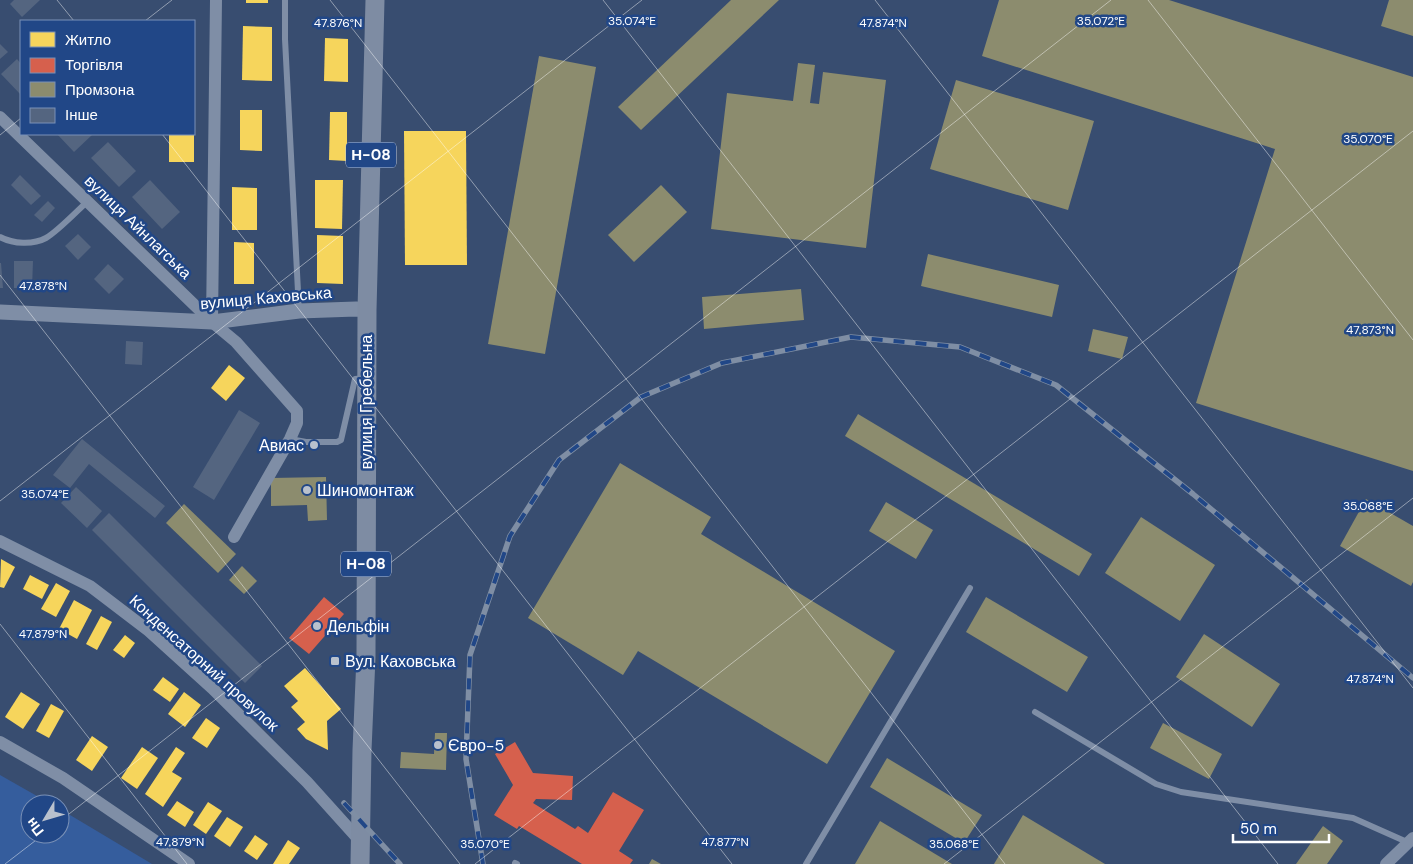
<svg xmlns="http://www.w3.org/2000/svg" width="1413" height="864" viewBox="0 0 1413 864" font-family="'DM Sans',sans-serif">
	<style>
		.green { fill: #355d9d }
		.homes { fill: #f6d55c }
		.shops { fill: #d6604d }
		.industry { fill: #8c8c6e }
		.building { fill: #546580 }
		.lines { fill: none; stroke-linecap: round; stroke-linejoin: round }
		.service { stroke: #7f8ea6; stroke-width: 6 }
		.minor { stroke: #7f8ea6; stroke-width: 12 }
		.tertiary { stroke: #7f8ea6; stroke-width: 15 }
		.primary { stroke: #7e8ca3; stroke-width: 19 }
		.rail-casing { stroke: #7f8ea4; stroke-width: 5.5 }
		.rail { stroke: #214787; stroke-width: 4; stroke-dasharray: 11; stroke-linecap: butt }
		.ticks { fill: none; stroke: #fff; stroke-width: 1; stroke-opacity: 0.45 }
		.poi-dot { fill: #b9c1cd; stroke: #214787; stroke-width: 2 }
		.labels { text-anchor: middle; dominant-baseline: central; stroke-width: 5; stroke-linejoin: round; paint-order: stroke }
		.shield { fill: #214787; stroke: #bcc8db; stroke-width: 1 }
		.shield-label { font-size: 15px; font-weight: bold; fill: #fff }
		.street-label { font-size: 16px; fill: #fff; stroke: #214787 }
		.poi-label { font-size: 16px; fill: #fff; stroke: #214787; text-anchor: start }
		.ticks-label { font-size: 12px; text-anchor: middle; fill: #fff; stroke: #214787; stroke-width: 5; stroke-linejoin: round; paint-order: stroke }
	</style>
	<rect width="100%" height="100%" fill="#384d70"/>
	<polygon class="green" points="0,775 51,804 30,804 30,834 60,834 60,809 152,864 0,864"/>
	<g class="homes">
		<rect x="246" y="0" width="22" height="3"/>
		<polygon points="243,26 272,27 272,81 242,80"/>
		<polygon points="325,38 348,39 348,82 324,81"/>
		<polygon points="240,110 262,110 262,151 240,150"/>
		<polygon points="330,112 347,112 347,161 329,160"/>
		<polygon points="404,131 466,131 467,265 405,265"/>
		<rect x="169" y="134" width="25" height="28"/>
		<polygon points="315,180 343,180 342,229 315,228"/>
		<polygon points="232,187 257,188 257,230 232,230"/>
		<polygon points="317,235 343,236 343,284 317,283"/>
		<polygon points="234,242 254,243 254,284 234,284"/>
		<polygon points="229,365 245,378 226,401 211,388"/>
		<polygon points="1,559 15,567 4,588 0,587"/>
		<polygon points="30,575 49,585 42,599 23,589"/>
		<polygon points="56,583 70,591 56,617 41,609"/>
		<polygon points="74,600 92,610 77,639 59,629"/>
		<polygon points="101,616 112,622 97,650 86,644"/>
		<polygon points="125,635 135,643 124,658 113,650"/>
		<polygon points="305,668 341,709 327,721 328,750 306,739 297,729 305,722 291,707 298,701 284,686"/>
		<polygon points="163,677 179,689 170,702 153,690"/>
		<polygon points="21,692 40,704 23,729 5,717"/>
		<polygon points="184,692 201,705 185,727 168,714"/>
		<polygon points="51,704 64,711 49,738 36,731"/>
		<polygon points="206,718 220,728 207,748 192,738"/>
		<polygon points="92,736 108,747 92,771 76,760"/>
		<polygon points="142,747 158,758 137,789 121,778"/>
		<polygon points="176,747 185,753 172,772 182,778 163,807 145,794"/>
		<polygon points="177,801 194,812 185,827 167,815"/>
		<polygon points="208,802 222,811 206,834 193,825"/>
		<polygon points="227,817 243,827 230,847 214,836"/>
		<polygon points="255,835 268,844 257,860 244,851"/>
		<polygon points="288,840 300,848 289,864 273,864"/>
	</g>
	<g class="shops">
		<polygon points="324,597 344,614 309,654 289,638"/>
		<polygon points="515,742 533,773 573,776 572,800 536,799 533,803 575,829 578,826 588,833 613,792 644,810 619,851 633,860 630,864 582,864 519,826 517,829 494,815 513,785 495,754"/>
	</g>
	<g class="industry">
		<polygon points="731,0 779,0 641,130 618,107"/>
		<polygon points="999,0 1169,0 1413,77 1413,471 1196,403 1275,149 982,56"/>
		<polygon points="1389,0 1413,0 1413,36 1381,26"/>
		<polygon points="539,56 596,67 545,354 488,344"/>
		<polygon points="798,63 815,65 810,103 819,104 823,72 886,80 866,248 711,229 727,93 793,101"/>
		<polygon points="956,80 1094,121 1068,210 930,169"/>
		<polygon points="661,185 687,212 634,262 608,235"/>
		<polygon points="928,254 1059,285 1052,317 921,286"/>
		<polygon points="801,289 804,320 704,329 702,297"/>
		<polygon points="1093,329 1128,337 1122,359 1088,351"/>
		<polygon points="858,414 1092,554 1079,576 845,436"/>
		<polygon points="620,463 711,517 701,534 895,651 827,764 638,651 623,675 528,618"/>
		<polygon points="326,477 327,520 308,521 307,505 271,506 271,478"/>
		<polygon points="1366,499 1413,526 1413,582 1411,586 1340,546"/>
		<polygon points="886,502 933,530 916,559 869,531"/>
		<polygon points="184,504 236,554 218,573 166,523"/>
		<polygon points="1141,517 1215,565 1180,621 1105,573"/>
		<polygon points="242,566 257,581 244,594 229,580"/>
		<polygon points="986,597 1088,657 1067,692 966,632"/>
		<polygon points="1204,634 1280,684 1252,727 1176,677"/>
		<polygon points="1163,723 1222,754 1209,779 1150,748"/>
		<polygon points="435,733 447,733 446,770 400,768 401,752 434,754"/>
		<polygon points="887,758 982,815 964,843 870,787"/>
		<polygon points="1023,815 1105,864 994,864"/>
		<polygon points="880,821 952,864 855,864"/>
		<polygon points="1323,826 1343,841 1327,864 1296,864"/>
		<polygon points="652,859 661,864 649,864"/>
	</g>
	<g class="building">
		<polygon points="14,0 40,0 22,17 10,4"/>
		<polygon points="0,44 8,52 0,59"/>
		<polygon points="17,59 21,64 21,95 1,74"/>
		<polygon points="57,134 91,134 92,135 74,152"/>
		<polygon points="108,142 136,171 119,187 91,158"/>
		<polygon points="20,175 41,196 31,205 11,185"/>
		<polygon points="150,180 180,212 162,229 132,197"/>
		<polygon points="48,201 55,208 42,222 34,215"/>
		<polygon points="78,234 91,247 78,260 65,246"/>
		<polygon points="14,261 33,261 32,288 14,288"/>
		<polygon points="0,263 1,263 3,288 0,288"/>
		<polygon points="108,264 124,279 109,294 94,279"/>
		<polygon points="126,341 143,342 142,365 125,364"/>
		<polygon points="239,410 260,423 214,500 193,487"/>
		<polygon points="82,439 165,506 155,518 89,464 70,488 53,475"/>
		<polygon points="76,487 102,511 87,528 61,503"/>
		<polygon points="109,513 262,666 245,683 92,530"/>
	</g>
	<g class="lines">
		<g class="service">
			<polyline points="285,0 285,39 299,311"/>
			<path d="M0,237C13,244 33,245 46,238C57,232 78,210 88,201"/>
			<polyline points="290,439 306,442 337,442 341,440 355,379 365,378"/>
			<polyline points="1035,712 1156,784 1181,792 1353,818 1407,842"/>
			<polyline points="515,863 517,864"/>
			<polyline points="806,864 970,588"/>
		</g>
		<g class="minor">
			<polyline points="0,117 212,322 236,342 297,411 297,423 290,439 234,537"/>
			<polyline points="212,322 216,0"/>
			<polyline points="0,541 90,586 149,631 212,688 307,782 361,842"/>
			<polyline points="0,742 63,778 189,864"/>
			<polyline points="1386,864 1413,838"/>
		</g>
		<polyline class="tertiary" points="0,312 212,322 299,311 356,309 367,310"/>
		<polyline class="primary" points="360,864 362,750 366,657 367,310 375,0"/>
		<defs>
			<g id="rail">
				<polyline points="344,803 400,864"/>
				<polyline points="483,864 466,759 470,655 510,536 559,460 641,397 722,363 851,337 960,347 1056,385 1193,494 1413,678"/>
			</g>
		</defs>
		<use href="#rail" class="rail-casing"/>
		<use href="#rail" class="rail"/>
	</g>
	<path class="ticks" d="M57,0L74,21M330,0L1005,864M603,0L1278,864M875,0L1413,688M1148,0L1413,340M145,21L172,0M162,134L732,864M0,135L21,118M0,275L460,864M0,501L642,0M0,624L187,864M60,821L1111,0M5,864L44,834M475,864L1413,131M944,864L1413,498"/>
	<g class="poi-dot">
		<circle cx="314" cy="445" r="5"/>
		<circle cx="307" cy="490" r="5"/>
		<circle cx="317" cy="626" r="5"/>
		<rect x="330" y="656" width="10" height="10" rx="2.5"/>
		<circle cx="438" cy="745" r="5"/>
	</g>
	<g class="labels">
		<g class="shield">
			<rect x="346" y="142.5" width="50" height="25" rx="4"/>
			<rect x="341" y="551.5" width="50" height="25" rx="4"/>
		</g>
		<g class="shield-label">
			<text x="371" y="155">Н-08</text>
			<text x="366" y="564">Н-08</text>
		</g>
		<g class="street-label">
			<text transform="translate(138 227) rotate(44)">вулиця Айнлагська</text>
			<text transform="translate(266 298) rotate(-5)">вулиця Каховська</text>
			<text transform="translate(366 402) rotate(-90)">вулиця Гребельна</text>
			<text transform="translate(204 663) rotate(42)">Конденсаторний провулок</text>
		</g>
		<g class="poi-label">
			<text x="304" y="445" text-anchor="end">Авиас</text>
			<text x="317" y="490">Шиномонтаж</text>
			<text x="327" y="626">Дельфін</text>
			<text x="345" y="661">Вул. Каховська</text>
			<text x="448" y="745">Євро-5</text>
		</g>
	</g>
	<g class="ticks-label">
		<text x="632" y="25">35.074°E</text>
		<text x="1101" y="25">35.072°E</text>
		<text x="338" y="27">47.876°N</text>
		<text x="883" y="27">47.874°N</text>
		<text x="1368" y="143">35.070°E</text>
		<text x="43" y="290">47.878°N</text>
		<text x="1370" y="334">47.873°N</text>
		<text x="45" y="498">35.074°E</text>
		<text x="1368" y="510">35.068°E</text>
		<text x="43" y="638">47.879°N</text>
		<text x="1370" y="683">47.874°N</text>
		<text x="180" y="846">47.879°N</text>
		<text x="725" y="846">47.877°N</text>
		<text x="485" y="848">35.070°E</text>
		<text x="954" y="848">35.068°E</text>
	</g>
	<rect x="20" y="20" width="175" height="115" fill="#214787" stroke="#7a91b7"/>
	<rect x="30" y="32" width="25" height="15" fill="#f6d55c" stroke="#7a91b7"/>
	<text x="65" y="45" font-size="15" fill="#ffffff">Житло</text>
	<rect x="30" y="58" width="25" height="15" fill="#d6604d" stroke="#7a91b7"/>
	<text x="65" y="70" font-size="15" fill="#ffffff">Торгівля</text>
	<rect x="30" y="82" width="25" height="15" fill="#8c8c6e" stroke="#7a91b7"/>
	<text x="65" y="95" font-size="15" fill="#ffffff">Промзона</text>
	<rect x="30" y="108" width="25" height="15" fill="#546580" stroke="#7a91b7"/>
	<text x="65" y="120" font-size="15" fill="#ffffff">Інше</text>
	<g transform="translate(45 819) rotate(232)"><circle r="24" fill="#214787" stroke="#7a91b7"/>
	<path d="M0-4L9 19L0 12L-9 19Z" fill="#b9c1cd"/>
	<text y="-8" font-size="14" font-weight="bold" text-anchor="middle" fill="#ffffff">Пн</text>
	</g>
	<path d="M1233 834v8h96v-8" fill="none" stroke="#ffffff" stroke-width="2.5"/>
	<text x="1240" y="834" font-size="15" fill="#ffffff" stroke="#214787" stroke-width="4" paint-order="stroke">50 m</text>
</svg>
